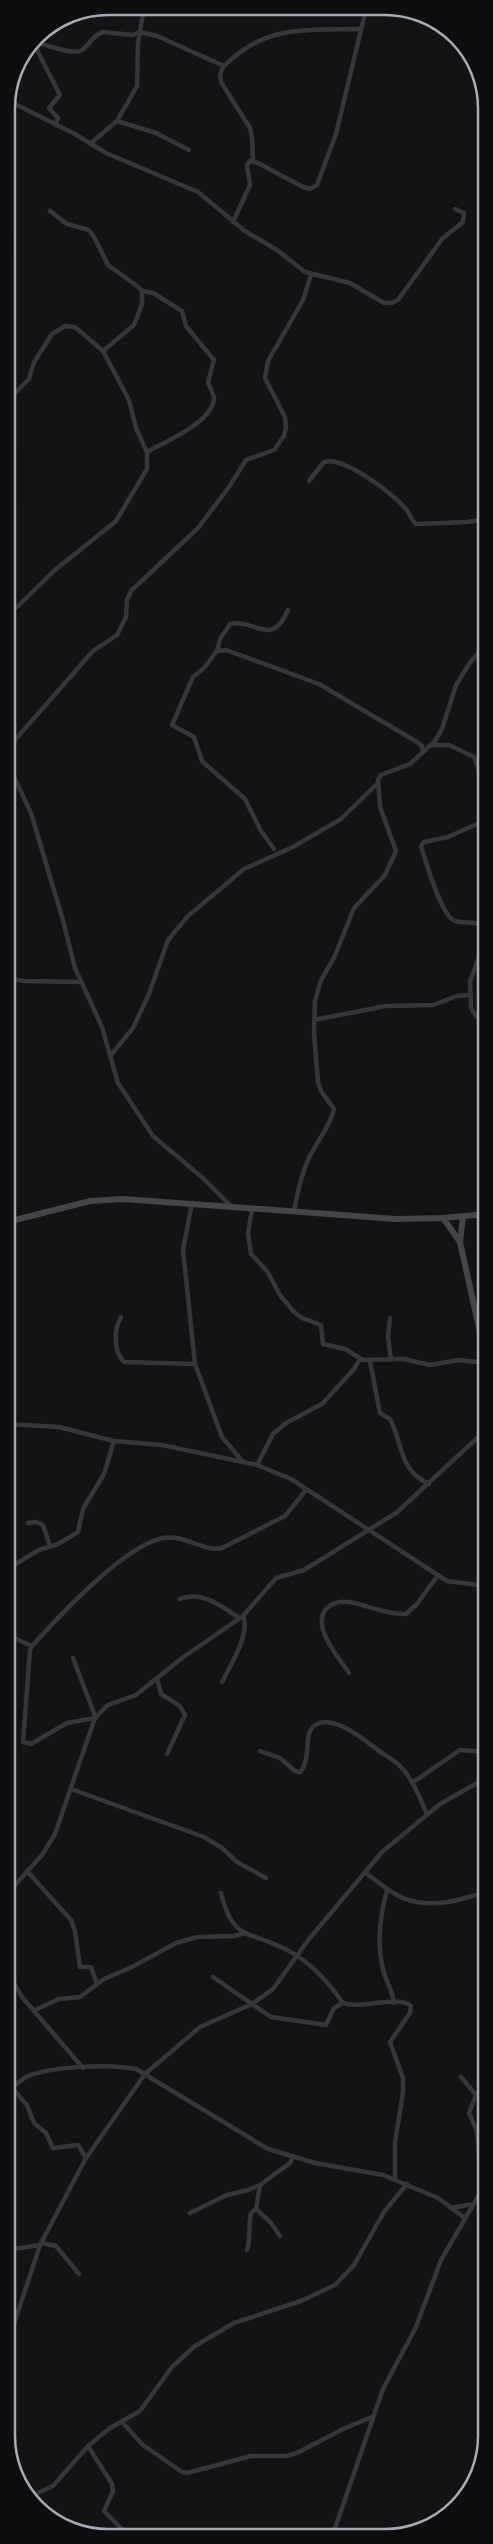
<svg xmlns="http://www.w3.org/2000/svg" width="493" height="2544" viewBox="0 0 493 2544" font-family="'Sofia Sans Condensed',sans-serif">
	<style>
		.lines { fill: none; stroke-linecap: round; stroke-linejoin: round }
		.street { stroke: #353639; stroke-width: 4.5 }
		.secondary { stroke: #434549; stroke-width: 6 }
		.rim { fill: none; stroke: #a7abb3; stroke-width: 2.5 }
	</style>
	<rect width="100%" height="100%" fill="#131315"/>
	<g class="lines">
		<g class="street">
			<path d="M33,40C40,44 76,56 82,50C90,44 93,35 103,32L132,35L140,32L157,36L224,66"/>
			<polyline points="40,43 37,48 38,52 60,95 49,108 58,118 55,125"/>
			<polyline points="7,100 75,134 106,153 198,192 245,231 277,250 305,272 350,283 384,303 392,303 398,300 442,239 463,222 464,213 455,209"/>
			<polyline points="117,121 156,133 189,150"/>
			<polyline points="91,143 117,121 137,86 138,43 143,13 141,7"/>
			<path d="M253,160L252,137L250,128L221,82C218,69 225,65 234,57C271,25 314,30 360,29"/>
			<polyline points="50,211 67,224 89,230 94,237 108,265 137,286 142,291 142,304 134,325 103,351"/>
			<polyline points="233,222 250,185 247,165 250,161 258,163 303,187 310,189 317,185 336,134 366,9"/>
			<path d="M142,291L153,293L182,311L186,326L214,360L208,382L214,397C215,421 165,442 147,452"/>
			<polyline points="7,401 29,379 34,362 52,334 65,326 75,327 103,351 129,400 136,428 147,452 147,469 116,521 55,570 18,606 7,613"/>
			<path d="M309,481L324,462C343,456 393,493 405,508C410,513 411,520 416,524L467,522L486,519"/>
			<path d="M217,651L220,639L230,624C255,618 271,649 288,610"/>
			<polyline points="432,745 449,745 474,757 486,788"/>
			<polyline points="7,749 93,651 117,635 126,617 127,600 131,591 198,528 229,487 246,460 274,450 284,436 286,427 285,417 265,378 268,361 303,300 311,275"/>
			<polyline points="7,762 31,813 62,917 75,968 102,1027 118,1083 153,1136 204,1179 232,1207"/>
			<polyline points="274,849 261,831 245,799 202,761 194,737 172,725 193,677 204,668 217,651 226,650 237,654 319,684 417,742 422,746 423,752"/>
			<polyline points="486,924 480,934 481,952 470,981 471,1008 476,1016 486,1023"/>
			<path d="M483,926C474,920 462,925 453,920C440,912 426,862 421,846L424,842L448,837L486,820"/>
			<polyline points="7,978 24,981 81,982"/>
			<polyline points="314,1020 386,1006 433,1005 457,996 471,995"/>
			<polyline points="110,1056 133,1028 149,994 168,940 188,916 244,869 293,847 341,819 377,784"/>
			<polyline points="192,1203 183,1250 195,1364 222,1437 243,1462"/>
			<polyline points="252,1209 248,1233 251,1254 267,1271 280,1295 294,1312 302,1318 321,1325 323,1344 345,1349 363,1360 404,1359 430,1365 459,1360 486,1363"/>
			<path d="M294,1212C297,1194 301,1175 309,1158C317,1141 330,1127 334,1109L321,1091L318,1082L314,1033L315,1001L321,980L334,958L354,908L385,875L396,851L380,807L378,780L381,775L410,764L435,741L442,729L456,685L469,664L486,644"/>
			<path d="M121,1317C114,1329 113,1351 124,1362L195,1364"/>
			<polyline points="390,1318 388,1337 391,1360"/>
			<path d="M370,1361L380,1413L390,1419C404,1446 398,1469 429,1484"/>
			<polyline points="7,1424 59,1427 114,1441 162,1445 257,1465 291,1479 447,1581 486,1586"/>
			<polyline points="257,1465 273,1434 286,1423 322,1404 354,1369 360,1359"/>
			<polyline points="28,1523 36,1522 43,1525 50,1546"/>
			<polyline points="7,1569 39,1550 58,1544 78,1532 83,1509 104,1474 114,1441"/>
			<path d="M180,1599C201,1590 222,1606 239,1618"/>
			<polyline points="7,1635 32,1646"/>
			<polyline points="73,1658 95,1716"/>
			<polyline points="484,1658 486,1661"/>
			<path d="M349,1673C339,1658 310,1626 327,1608C333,1602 341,1601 349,1602C367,1605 387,1615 406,1614L417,1604L438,1575"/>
			<polyline points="157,1678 161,1694 180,1706 185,1715 167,1754"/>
			<path d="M222,1682C230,1666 251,1633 243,1616"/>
			<path d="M95,1718L67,1723L31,1744L23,1742L30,1650L32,1646C60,1615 124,1546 163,1538C185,1534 202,1552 222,1548L285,1516L306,1490"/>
			<path d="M260,1751L280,1758L295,1771L300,1772C312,1759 303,1734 314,1726C332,1712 366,1741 379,1751C386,1756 395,1760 401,1767C413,1779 420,1799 427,1814"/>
			<polyline points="412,1783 460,1750 486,1752"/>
			<polyline points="71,1789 204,1837 222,1848 237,1862 266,1878"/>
			<polyline points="27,1871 71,1920 75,1931 80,1967 91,1967 97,1984"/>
			<path d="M365,1872C393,1895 410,1908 448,1902C461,1900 473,1895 486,1893"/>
			<path d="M387,1890C380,1916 376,1946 384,1973C387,1983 393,1992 394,2003"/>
			<path d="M221,1893C233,1942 249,1930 287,1950C311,1962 328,1982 343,2003C362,2010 397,1994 411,2006L410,2013L390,2042L403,2078V2093L395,2142V2180"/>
			<polyline points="7,1894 42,1855 55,1834 95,1718 108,1705 136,1695 182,1658 243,1616 276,1578 304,1570 396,1513 486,1430"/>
			<polyline points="7,1971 22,1997 83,2068"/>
			<polyline points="213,1977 271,2017 326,2025 334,2008 343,2003"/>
			<polyline points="35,2010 59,1999 80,1997 104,1979 132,1967 176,1943 197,1937 234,1936 245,1933"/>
			<polyline points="461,2077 476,2095 469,2113 477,2131 479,2153 486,2152"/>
			<polyline points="12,2088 27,2105 34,2123 46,2133 53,2148 78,2145 86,2158"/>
			<path d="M7,2093C13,2087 20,2080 28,2076C55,2066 108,2064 136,2069L268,2149L315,2163L383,2175L438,2198L465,2218"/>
			<polyline points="451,2208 474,2204"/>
			<polyline points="256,2209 271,2223 280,2236"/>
			<polyline points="190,2213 227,2195 248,2190 260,2185"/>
			<polyline points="42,2243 56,2246 79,2274"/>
			<polyline points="7,2250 40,2245"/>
			<path d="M247,2250C251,2238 248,2226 251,2213L256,2209L260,2185L290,2163L293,2157"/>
			<polyline points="7,2355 13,2327 40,2245 86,2158 145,2074 200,2027 252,2004 273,1989 309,1939 382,1852 440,1804 486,1778"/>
			<polyline points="122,2422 143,2445 182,2472 187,2473 251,2456 287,2456 299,2452 343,2429 372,2417"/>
			<polyline points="88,2446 112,2484 113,2491 104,2511 129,2536"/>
			<polyline points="29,2497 53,2486 88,2446 110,2428 140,2411 172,2367 195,2346 234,2323 301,2301 335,2285 354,2265 384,2212 407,2184"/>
			<polyline points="332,2537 383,2389 416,2327 441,2260 486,2183"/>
		</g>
		<g class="secondary">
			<polyline points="463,1217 460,1242 486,1360"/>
			<polyline points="443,1218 460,1242"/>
			<polyline points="7,1222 90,1201 123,1199 396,1219 443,1218 486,1214"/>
		</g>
	</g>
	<path d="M0 0H493V2544H0ZM108 15H385A93 93 0 0 1 478 108V2436A93 93 0 0 1 385 2529H108A93 93 0 0 1 15 2436V108A93 93 0 0 1 108 15Z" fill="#0e0e10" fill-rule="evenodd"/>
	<path class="rim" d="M108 15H385A93 93 0 0 1 478 108V2436A93 93 0 0 1 385 2529H108A93 93 0 0 1 15 2436V108A93 93 0 0 1 108 15Z"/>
</svg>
